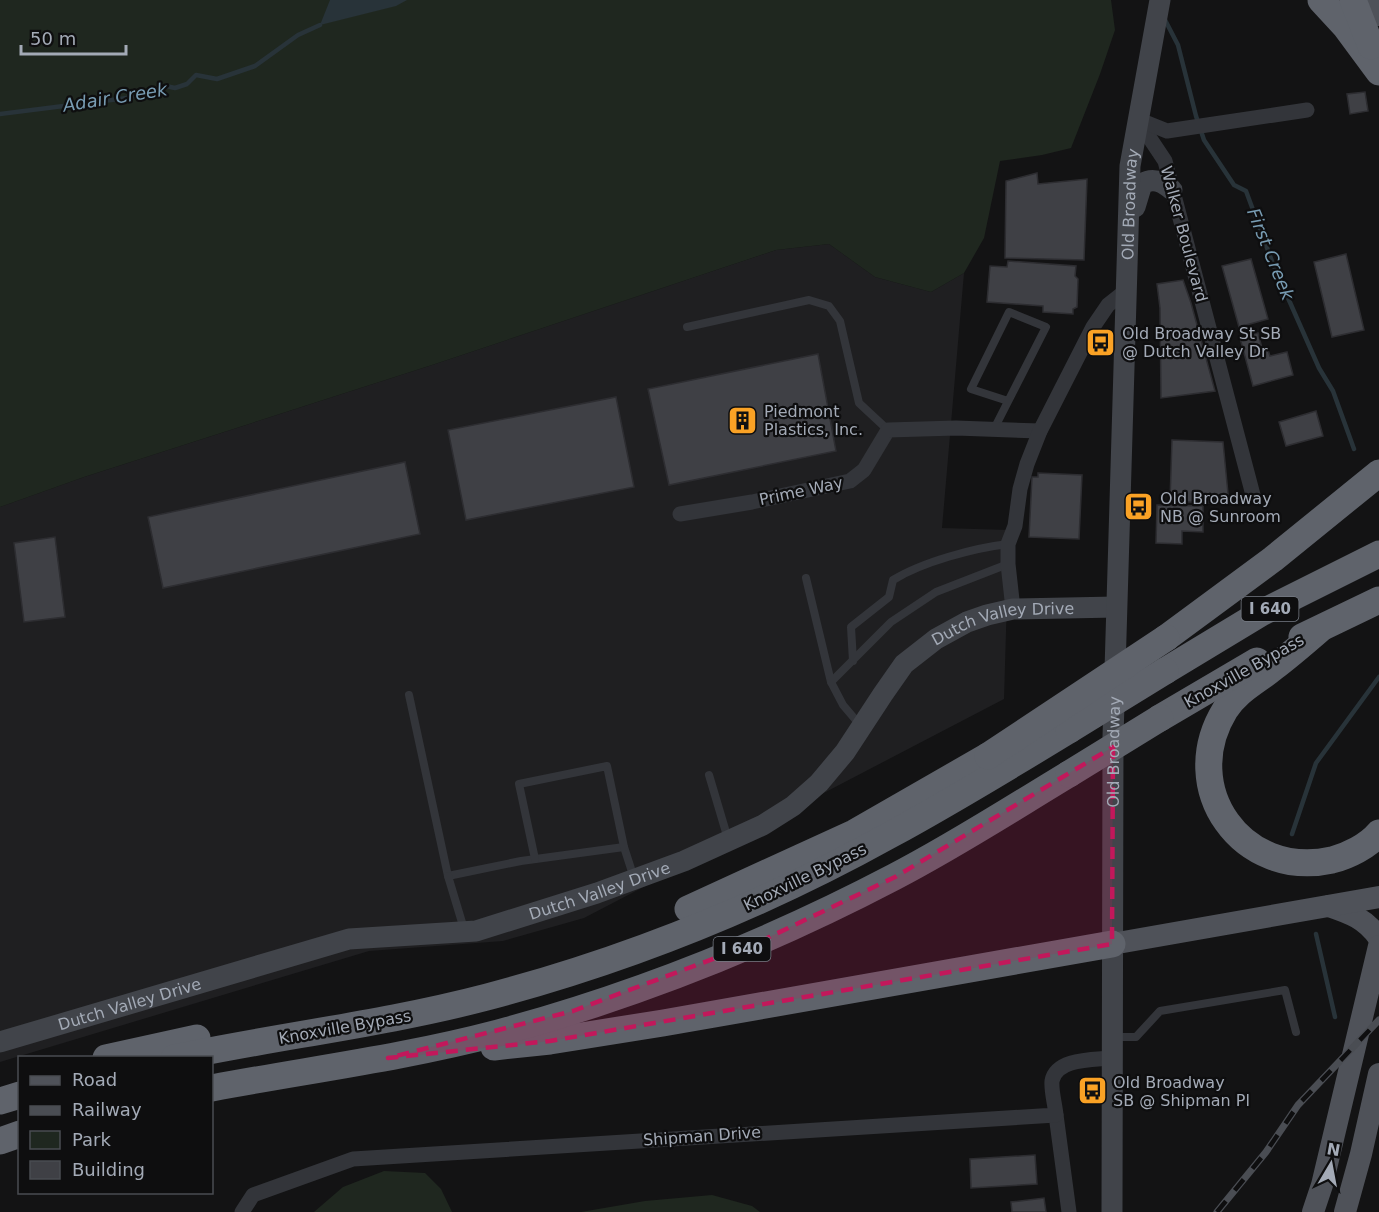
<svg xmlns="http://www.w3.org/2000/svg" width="1379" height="1212" viewBox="0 0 1379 1212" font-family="'DejaVu Sans',sans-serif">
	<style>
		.built { fill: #1f1f21 }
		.green { fill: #1f271f }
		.water { fill: #283339 }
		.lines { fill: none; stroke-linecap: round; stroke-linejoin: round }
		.stream { stroke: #283339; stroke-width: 4.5 }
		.building { fill: #3f4045; stroke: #2d2d31; stroke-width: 1.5 }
		.lane { stroke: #33353a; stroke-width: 8 }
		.street { stroke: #33353a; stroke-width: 15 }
		.secondary { stroke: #41444a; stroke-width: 21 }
		.primary { stroke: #4f5259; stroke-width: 22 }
		.highway { stroke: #5f636b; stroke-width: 27 }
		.rail-casing { stroke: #4a4d53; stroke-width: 7 }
		.rail { stroke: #0e0e0f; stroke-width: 4.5; stroke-dasharray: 14; stroke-linecap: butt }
		.highway-bridge { stroke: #5f636b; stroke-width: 27 }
		.marked { fill: #c2185b; fill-opacity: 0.2; stroke: #c2185b; stroke-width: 4.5; stroke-dasharray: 12 8; stroke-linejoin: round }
		.labels { text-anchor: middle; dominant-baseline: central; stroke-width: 4.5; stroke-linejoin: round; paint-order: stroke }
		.shield { fill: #0e0e0f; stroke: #767b84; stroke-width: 1.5 }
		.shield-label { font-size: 15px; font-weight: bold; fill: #a3aab6 }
		.street-label { font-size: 16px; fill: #a3aab6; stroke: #0e0e0f }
		.poi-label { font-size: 16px; fill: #a3aab6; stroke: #0e0e0f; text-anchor: start }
		.water-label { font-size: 18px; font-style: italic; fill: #789cb3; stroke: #0e0e0f }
	</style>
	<rect width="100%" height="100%" fill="#131314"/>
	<polygon class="built" points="829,244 875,277 931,292 964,273 942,528 1009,530 1004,699 584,918 503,941 369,951 0,1062 0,507 84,477 432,365 776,250"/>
	<g class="green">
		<polygon points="0,0 1111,0 1115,30 1100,74 1071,148 1042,155 1000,161 984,238 964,273 931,292 875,277 829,244 776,250 432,365 84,477 0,507"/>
		<polygon points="384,1171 425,1173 441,1189 452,1212 314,1212 343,1187"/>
		<polygon points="712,1195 752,1206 760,1212 581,1212 645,1201"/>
	</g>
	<polygon class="water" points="330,0 407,0 396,6 320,25"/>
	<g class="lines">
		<g class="stream">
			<polyline points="1164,18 1178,45 1196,116 1204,140 1234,185 1246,191 1273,264 1319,368 1333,391 1354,449"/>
			<polyline points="0,114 127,98 166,86 175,88 187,84 196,75 217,79 255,66 298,35 320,25"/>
			<polyline points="1292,834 1316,763 1379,677"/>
			<polyline points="1316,934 1335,1017"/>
		</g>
	</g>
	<g class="building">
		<polygon points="1365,92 1368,111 1350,114 1347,94"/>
		<polygon points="1037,173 1038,184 1087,179 1084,260 1005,258 1006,181"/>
		<polygon points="1346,254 1364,330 1332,337 1314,262"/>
		<polygon points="1251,259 1268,319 1239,327 1222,266"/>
		<polygon points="1008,261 1076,266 1075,276 1078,279 1077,307 1073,309 1073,314 1043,312 1043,306 987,302 990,266 1007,267"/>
		<polygon points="1183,280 1191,303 1215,391 1161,398 1160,308 1157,284"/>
		<polygon points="1258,333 1262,348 1267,347 1270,356 1287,352 1293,375 1253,386 1240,338"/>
		<polygon points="818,354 836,451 669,485 648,389"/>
		<polygon points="616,397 634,487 466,520 448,430"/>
		<polygon points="1316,411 1323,436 1286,446 1279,422"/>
		<polygon points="1172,440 1223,442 1229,504 1170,501"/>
		<polygon points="405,462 420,534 163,588 148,517"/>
		<polygon points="1038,473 1082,475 1079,539 1029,537 1032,477 1038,477"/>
		<polygon points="1157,505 1203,506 1203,532 1182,531 1182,544 1156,543"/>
		<polygon points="55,537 65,617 24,622 14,543"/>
		<polygon points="1035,1155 1037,1184 971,1188 970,1159"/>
		<polygon points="1044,1198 1046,1212 1012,1212 1011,1202"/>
	</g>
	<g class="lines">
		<g class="lane">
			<polyline points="687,327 809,300 829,306 840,321 859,403 888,430"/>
			<polyline points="994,429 1046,327 1009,312 971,389 1008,401"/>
			<polyline points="806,578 831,682"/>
			<path d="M853,661L851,627L889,597L893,580C922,562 974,548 1008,544"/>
			<polyline points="409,695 448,876 521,861 624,847 634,878"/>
			<polyline points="860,725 843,705 831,682 891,622 936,592 1008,564"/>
			<polyline points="709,775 728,839"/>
			<polyline points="535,859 519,784 607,766 624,847"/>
			<polyline points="448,876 464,929"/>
			<polyline points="1113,1037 1136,1037 1160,1011 1285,990 1296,1032"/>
		</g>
		<g class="street">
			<polyline points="1137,119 1165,161 1253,495"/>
			<polyline points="1137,119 1167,131 1307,110"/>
			<polyline points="680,514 752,502 850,481 864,470 888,430 956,428 1040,431"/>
			<polyline points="1013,609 1008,564 1008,544 1015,526 1020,489 1027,464 1040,431 1093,327 1108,305 1127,290"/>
			<polyline points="1056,1115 1069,1212"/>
			<path d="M242,1212L253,1195L353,1159L1056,1115C1055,1104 1051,1091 1052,1081C1056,1058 1094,1060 1111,1058"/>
		</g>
		<g class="secondary">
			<path d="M1135,207L1142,184C1153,177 1163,182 1172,190"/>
			<path id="s1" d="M0,1042L349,939L476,931L597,893L684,861L763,825L793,806L819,783L845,752L883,694L904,664L936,639L967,622L987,615L1013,609L1116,607"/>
			<path id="s2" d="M1112,1212L1113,737L1130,166L1160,0"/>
		</g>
		<g class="primary">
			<polyline points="1371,0 1379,15"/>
			<path d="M1329,906C1350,913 1366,919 1379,938"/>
			<polyline points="1112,944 1379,897"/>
			<polyline points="1313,1212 1322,1185 1379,946"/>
			<polyline points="1345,1212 1361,1154 1379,1074"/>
		</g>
		<g class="highway">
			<polyline points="1321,0 1345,26 1379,72"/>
			<polyline points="1353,0 1371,46"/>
			<path d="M1319,630C1304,643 1289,656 1273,668C1256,682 1238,690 1225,710C1177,788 1242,880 1332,860C1348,856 1368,846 1379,833"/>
			<polyline points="1302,637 1379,600"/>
			<polyline points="1166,638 1273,559 1379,473"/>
			<polyline points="1165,671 1261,613 1379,554"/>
			<polyline points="1160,718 1257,661"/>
			<polyline points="688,909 854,833 988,756"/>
			<polyline points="494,1047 550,1041 663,1023 1112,944"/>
			<polyline points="106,1058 197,1038"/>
			<path d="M174,1058C278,1036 384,1024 487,997C627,960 764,905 890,835C951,802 1010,766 1069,730"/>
			<path d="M212,1088C307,1070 403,1058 498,1033C635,996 768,943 894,877C954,846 1011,809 1069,774"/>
			<polyline points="0,1101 20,1095"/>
			<polyline points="0,1141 20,1134"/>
		</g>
		<defs>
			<polyline id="rail" points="1217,1212 1266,1152 1298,1105 1379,1020"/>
		</defs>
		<use href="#rail" class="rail-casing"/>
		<use href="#rail" class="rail"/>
		<g class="highway-bridge">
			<polyline points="1069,730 1165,671"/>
			<polyline points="988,756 1166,638"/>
			<polyline points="1069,774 1160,718"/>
		</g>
	</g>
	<path class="marked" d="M1113,747L1112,944L550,1041L388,1058L573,1011L761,941L895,877Z"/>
	<defs>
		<symbol id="bus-square" viewBox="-11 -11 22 22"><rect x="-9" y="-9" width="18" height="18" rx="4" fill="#faa225" stroke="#0e0e0f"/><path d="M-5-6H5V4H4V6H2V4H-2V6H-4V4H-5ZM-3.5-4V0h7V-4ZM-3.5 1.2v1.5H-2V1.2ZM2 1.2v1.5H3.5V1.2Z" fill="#111"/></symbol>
		<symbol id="building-square" viewBox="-11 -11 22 22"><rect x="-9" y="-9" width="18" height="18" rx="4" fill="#faa225" stroke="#0e0e0f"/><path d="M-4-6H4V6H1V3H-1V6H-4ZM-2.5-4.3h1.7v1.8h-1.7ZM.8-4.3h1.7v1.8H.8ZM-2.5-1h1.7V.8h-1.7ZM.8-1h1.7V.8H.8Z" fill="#111"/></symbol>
	</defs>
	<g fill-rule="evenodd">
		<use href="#bus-square" x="1084" y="326" width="33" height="33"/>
		<use href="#building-square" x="726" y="404" width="33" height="33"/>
		<use href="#bus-square" x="1122" y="490" width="33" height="33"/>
		<use href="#bus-square" x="1076" y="1074" width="33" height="33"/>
	</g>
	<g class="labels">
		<g class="shield">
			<rect x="1241.5" y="597" width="57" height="24" rx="4.5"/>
			<rect x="713.5" y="937" width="57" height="24" rx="4.5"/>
		</g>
		<g class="shield-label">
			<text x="1270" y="609">I 640</text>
			<text x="742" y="949">I 640</text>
		</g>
		<g class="street-label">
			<text stroke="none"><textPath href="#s2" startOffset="1008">Old Broadway</textPath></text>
			<text transform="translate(1184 234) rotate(75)">Walker Boulevard</text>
			<text transform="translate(801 491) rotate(-12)">Prime Way</text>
			<text stroke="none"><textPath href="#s1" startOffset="1125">Dutch Valley Drive</textPath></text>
			<text transform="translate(1244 671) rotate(-29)">Knoxville Bypass</text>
			<text stroke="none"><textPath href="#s2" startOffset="460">Old Broadway</textPath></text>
			<text transform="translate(805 877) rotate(-26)">Knoxville Bypass</text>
			<text stroke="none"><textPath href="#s1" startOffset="621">Dutch Valley Drive</textPath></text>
			<text stroke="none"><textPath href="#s1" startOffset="135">Dutch Valley Drive</textPath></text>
			<text transform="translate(345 1027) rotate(-10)">Knoxville Bypass</text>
			<text transform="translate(702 1136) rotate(-4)">Shipman Drive</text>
		</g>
		<g class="poi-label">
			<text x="1122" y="333">Old Broadway St SB<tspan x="1122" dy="18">@ Dutch Valley Dr</tspan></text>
			<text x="764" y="411">Piedmont<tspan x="764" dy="18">Plastics, Inc.</tspan></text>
			<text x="1160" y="498">Old Broadway<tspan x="1160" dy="18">NB @ Sunroom</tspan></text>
			<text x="1113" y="1082">Old Broadway<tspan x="1113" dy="18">SB @ Shipman Pl</tspan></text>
		</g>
		<g class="water-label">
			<text transform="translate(115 97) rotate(-9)">Adair Creek</text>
			<text transform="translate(1271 254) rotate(68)">First Creek</text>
		</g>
	</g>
	<rect x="18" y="1056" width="195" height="138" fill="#0e0e0f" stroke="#4a4c52" stroke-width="1.5"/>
	<rect x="30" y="1076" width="30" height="9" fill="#4f5259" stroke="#4a4c52" stroke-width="1.5"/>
	<text x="72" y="1086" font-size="18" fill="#a3aab6">Road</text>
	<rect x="30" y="1106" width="30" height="9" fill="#4a4d53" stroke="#4a4c52" stroke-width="1.5"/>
	<text x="72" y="1116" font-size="18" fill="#a3aab6">Railway</text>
	<rect x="30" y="1131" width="30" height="18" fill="#1f271f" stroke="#4a4c52" stroke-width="1.5"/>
	<text x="72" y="1146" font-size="18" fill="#a3aab6">Park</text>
	<rect x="30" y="1161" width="30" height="18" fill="#3f4045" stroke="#4a4c52" stroke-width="1.5"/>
	<text x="72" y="1176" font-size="18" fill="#a3aab6">Building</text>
	<g transform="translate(1331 1164) rotate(10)" stroke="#0e0e0f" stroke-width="4.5" paint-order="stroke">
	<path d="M0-4.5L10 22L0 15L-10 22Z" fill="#a3aab6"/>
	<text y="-9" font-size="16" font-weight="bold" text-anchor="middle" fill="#a3aab6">N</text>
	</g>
	<path d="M21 45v9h105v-9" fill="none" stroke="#a3aab6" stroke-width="3"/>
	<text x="30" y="45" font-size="18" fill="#a3aab6" stroke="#0e0e0f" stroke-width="4.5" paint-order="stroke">50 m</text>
</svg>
